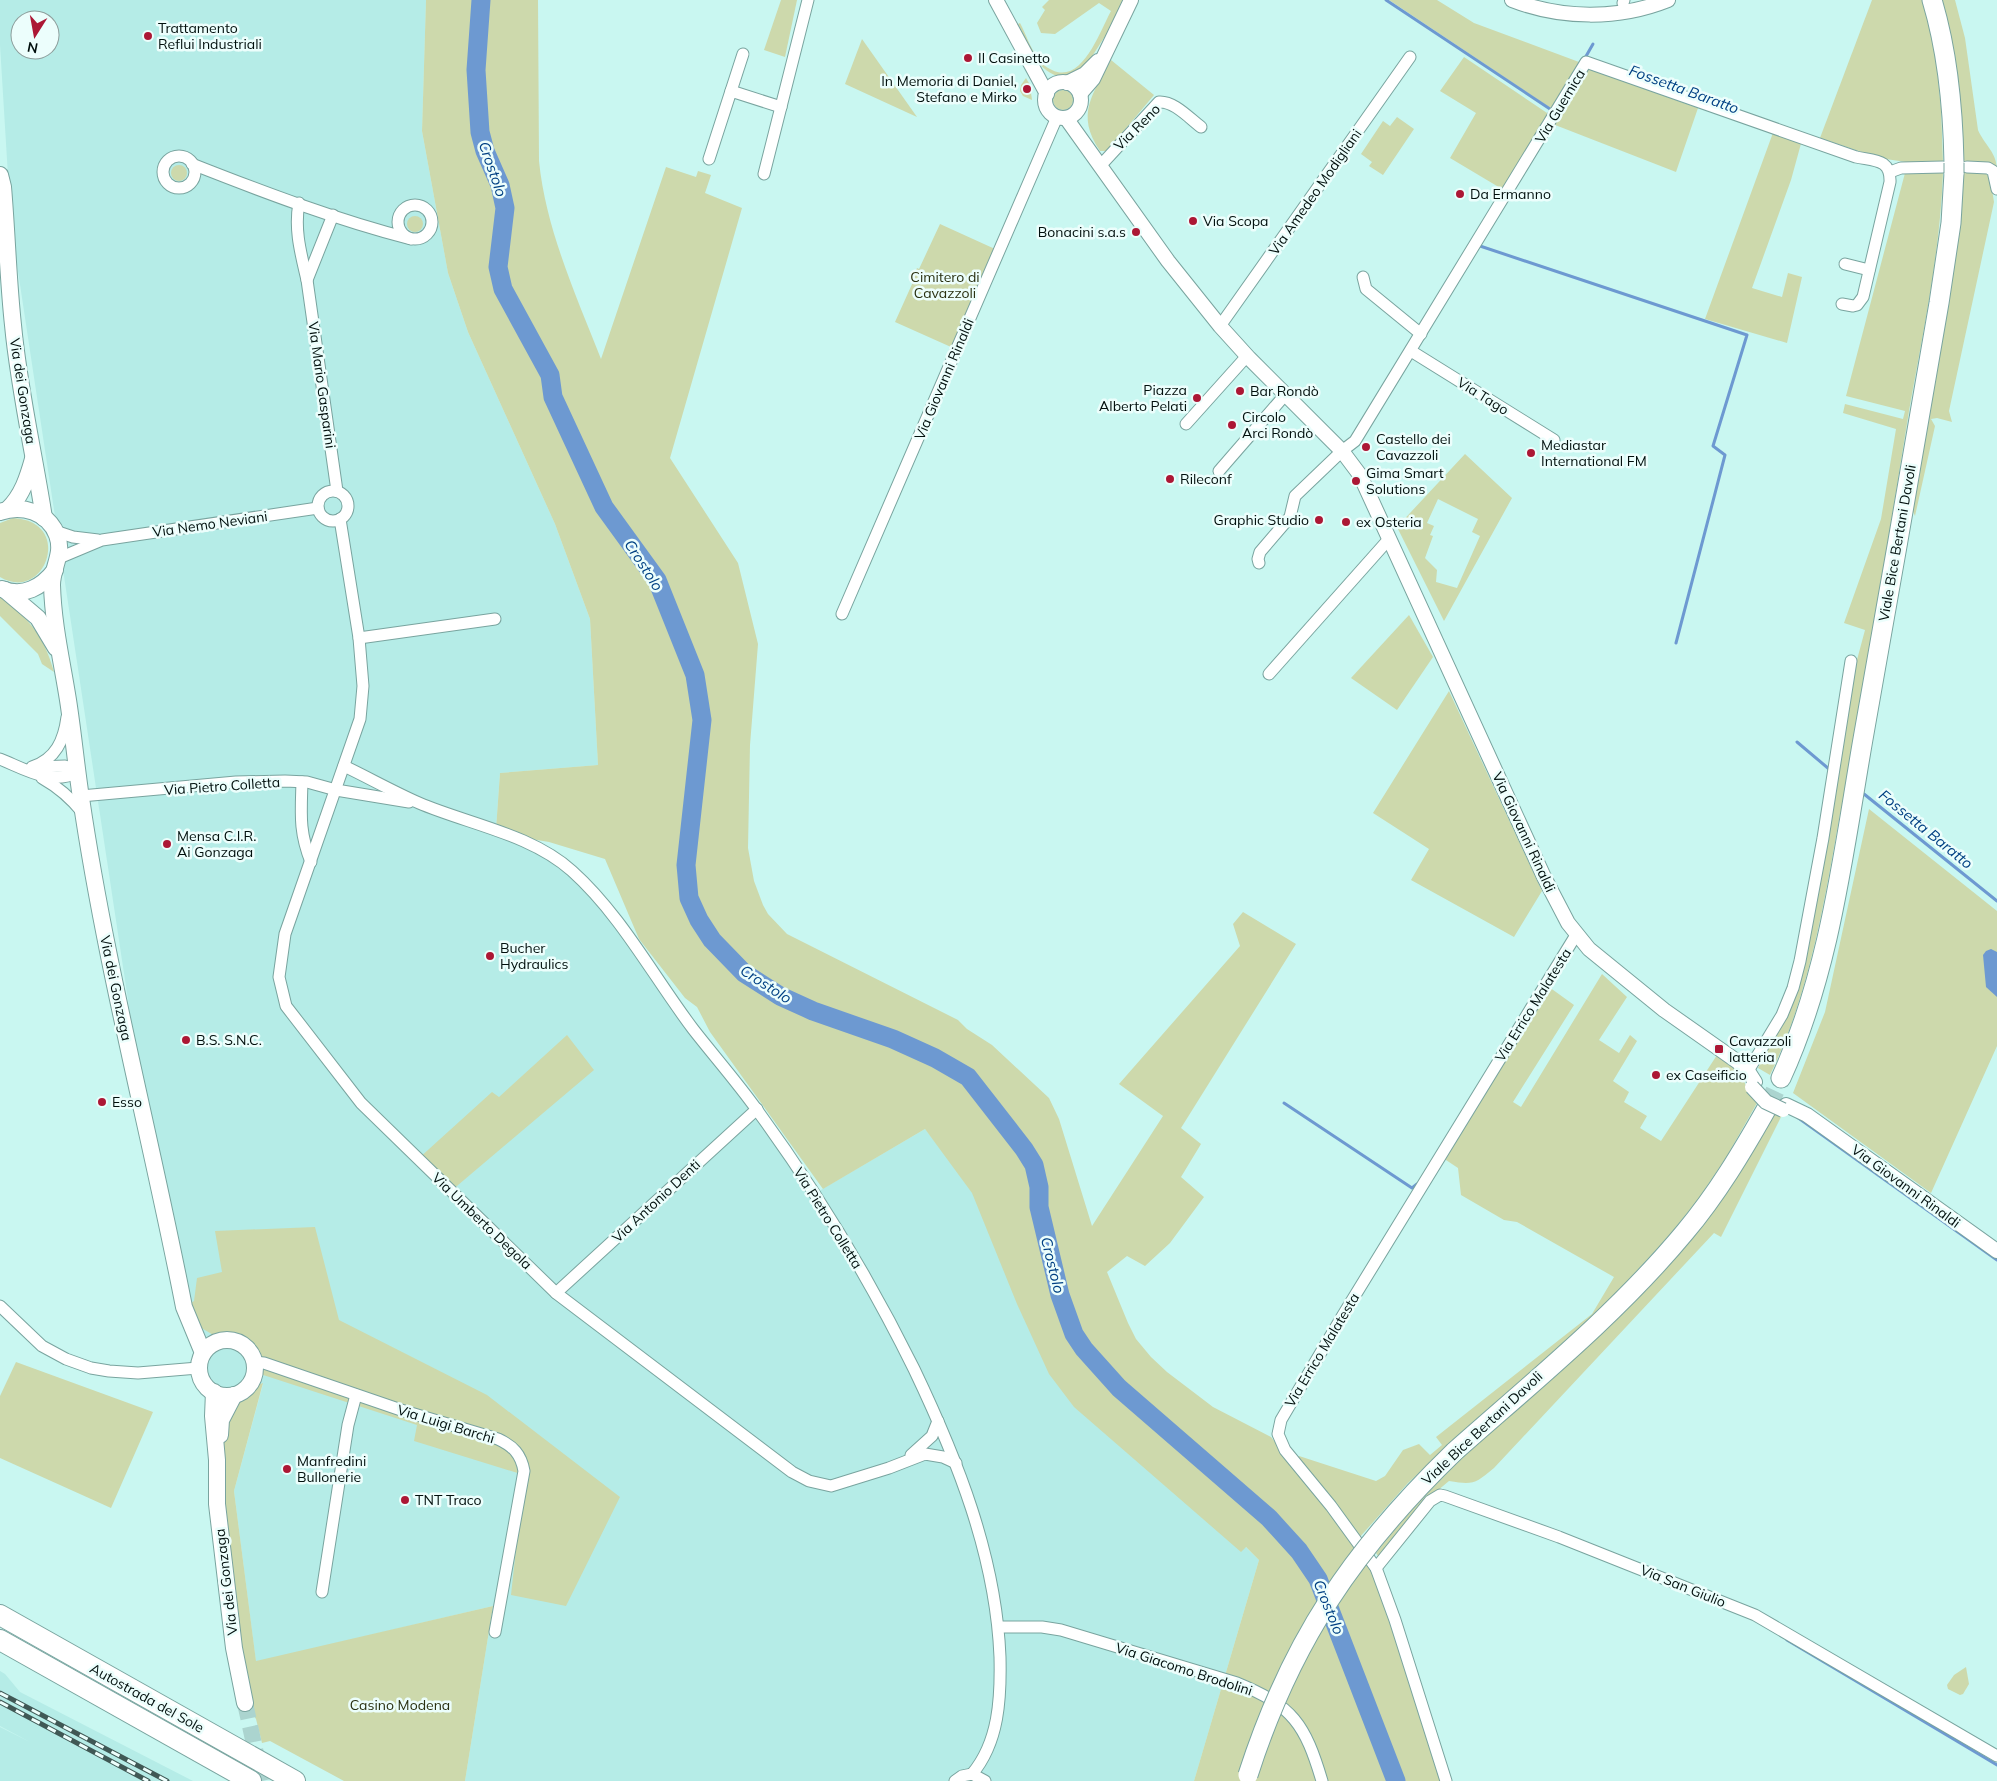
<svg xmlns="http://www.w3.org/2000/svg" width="1997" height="1781" viewBox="0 0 1997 1781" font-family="Mulish,sans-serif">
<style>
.built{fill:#b5ece7;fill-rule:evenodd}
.green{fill:#cdd9ac;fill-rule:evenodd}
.water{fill:#6d99d1}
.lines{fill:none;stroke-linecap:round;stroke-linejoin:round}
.stream{stroke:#6d99d1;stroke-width:3}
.river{stroke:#6d99d1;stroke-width:19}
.secondary-tunnel{stroke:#abd4cf;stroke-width:16;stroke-dasharray:16 8;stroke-linecap:butt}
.trunk-tunnel{stroke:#abd4cf;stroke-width:19;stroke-dasharray:19 9;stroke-linecap:butt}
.minor-casing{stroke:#79a49f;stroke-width:13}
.tertiary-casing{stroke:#79a49f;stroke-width:16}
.secondary-casing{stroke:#79a49f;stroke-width:18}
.trunk-casing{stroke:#79a49f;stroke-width:21}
.motorway-casing{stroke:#79a49f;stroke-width:22}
.minor{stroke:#fff;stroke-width:11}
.tertiary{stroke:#fff;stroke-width:14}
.secondary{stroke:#fff;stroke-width:16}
.trunk{stroke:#fff;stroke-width:19}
.motorway{stroke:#fff;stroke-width:20}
.rail-casing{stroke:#405855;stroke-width:5}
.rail{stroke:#ecfefc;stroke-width:3;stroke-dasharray:9;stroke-linecap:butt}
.tertiary-bridge-casing{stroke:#79a49f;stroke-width:16;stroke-linecap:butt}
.trunk-bridge-casing{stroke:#79a49f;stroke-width:21;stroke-linecap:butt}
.tertiary-bridge{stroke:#fff;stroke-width:14}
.trunk-bridge{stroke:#fff;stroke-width:19}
.poi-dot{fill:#ac1735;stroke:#ecfefc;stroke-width:2}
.labels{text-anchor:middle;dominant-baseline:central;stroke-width:5;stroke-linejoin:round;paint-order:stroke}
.poi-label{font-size:14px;fill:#010f0d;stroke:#ecfefc;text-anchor:start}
.street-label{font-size:14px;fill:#010f0d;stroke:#ecfefc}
.park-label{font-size:14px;fill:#293010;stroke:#ecfefc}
.water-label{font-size:15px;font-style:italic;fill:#004083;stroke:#ecfefc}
</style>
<rect width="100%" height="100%" fill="#c9f7f1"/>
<g class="built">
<path d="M 0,0 L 426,0 L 422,131 L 448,273 L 468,332 L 555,524 L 590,619 L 598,765 L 500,773 L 496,829 L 543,852 L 601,900 L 814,1194 L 925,1129 L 961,1175 L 1015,1221 L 1069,1378 L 1259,1560 L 1194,1781 L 465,1781 L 493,1606 L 256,1662 L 234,1491 L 263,1384 L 250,1382 L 243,1390 L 234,1395 L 214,1392 L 206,1387 L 202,1380 L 198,1368 L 203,1353 L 191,1322 L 133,1033 L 11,225 L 0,45 ZM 20,20 L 50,20 L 50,50 L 20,50 Z"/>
<path d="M 0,1671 L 5,1674 L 20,1692 L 193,1781 L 0,1781 L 0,1727 L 30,1742 L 0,1726 Z"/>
</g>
<g class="green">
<path d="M 426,0 L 538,0 L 539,161 C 546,230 576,295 601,359 L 666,167 L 696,177 L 698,171 L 711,175 L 705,193 L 742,208 L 670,458 L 738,563 L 758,644 L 750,745 L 748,848 L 754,881 L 763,905 L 768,914 L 787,934 L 958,1020 L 967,1029 L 992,1045 L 1049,1098 L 1059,1119 L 1092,1226 L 1163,1116 L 1119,1084 L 1240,946 L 1233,924 L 1243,912 L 1296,944 L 1181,1128 L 1201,1144 L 1181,1177 L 1204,1197 L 1170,1243 L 1145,1266 L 1127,1256 L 1107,1272 L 1128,1323 L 1136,1339 L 1151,1357 L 1167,1372 L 1213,1407 L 1271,1437 L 1373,1565 L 1444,1781 L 1194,1781 L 1259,1560 L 1246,1547 L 1241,1552 L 1074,1407 L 1049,1374 L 1017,1304 L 972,1193 L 925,1129 L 823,1189 L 710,1032 L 697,1007 L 685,998 L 639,939 L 605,859 L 549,842 L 513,836 L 496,829 L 500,773 L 598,765 L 590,619 L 555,524 L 468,332 L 448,273 L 422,131 Z"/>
<path d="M 781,0 L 797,0 L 785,57 L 764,50 Z"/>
<path d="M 1049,0 L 1125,0 L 1116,19 L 1084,69 L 1066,79 C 1033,70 1033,51 1018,24 L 1020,23 C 1026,34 1030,48 1038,58 C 1041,63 1047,68 1052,70 C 1082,85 1100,31 1111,11 L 1099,3 L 1055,34 L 1041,33 L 1037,23 L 1045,10 L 1042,7 Z"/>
<path d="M 1389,0 L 1437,0 L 1474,23 L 1579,62 L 1552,109 Z"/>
<path d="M 1872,0 L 1922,0 L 1935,49 L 1941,108 L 1943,163 L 1906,162 L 1879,158 L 1820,138 Z"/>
<path d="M 1941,0 L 1955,0 L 1965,38 L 1978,130 C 1985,146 1997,152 1997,171 L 1969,172 L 1986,174 L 1990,177 L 1994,202 L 1949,411 L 1952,422 L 1937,418 L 1931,419 L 1935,426 L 1915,516 L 1911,507 L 1959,222 Z"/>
<path d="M 862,39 L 917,117 L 845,84 Z"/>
<path d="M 1464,57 L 1553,117 L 1589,69 L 1698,108 L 1676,172 L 1550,123 L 1507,192 L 1450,158 L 1476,113 L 1440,91 Z"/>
<path d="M 1111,60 L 1154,95 L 1107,151 L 1100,151 C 1075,114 1093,94 1111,60 Z"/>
<path d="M 1026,78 L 1030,85 L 1032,100 L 1023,96 L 1020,91 L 1021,85 Z"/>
<circle cx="1063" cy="100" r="10"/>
<path d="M 1397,117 L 1414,129 L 1383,175 L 1369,166 L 1372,162 L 1361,154 L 1383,121 L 1390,126 Z"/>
<path d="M 1774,130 L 1802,140 L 1791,180 L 1752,288 L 1782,297 L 1788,273 L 1802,277 L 1787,343 L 1705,319 Z"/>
<circle cx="179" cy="173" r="8"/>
<path d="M 1905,173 L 1943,173 C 1940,254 1923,332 1909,411 C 1888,543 1866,674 1844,806 L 1840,814 C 1824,904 1810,992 1770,1075 L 1758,1068 C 1778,1030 1796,992 1808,950 L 1854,671 L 1865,630 L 1844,623 L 1881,519 L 1896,429 L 1843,413 L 1845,404 L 1903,419 L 1905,411 L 1846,396 Z"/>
<circle cx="415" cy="224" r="8"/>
<path d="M 940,224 L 995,249 L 951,347 L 895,322 L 913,282 L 911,281 L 917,268 L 919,269 Z"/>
<path d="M 1465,454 L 1512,498 L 1444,621 L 1397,527 ZM 1438,499 L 1478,519 L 1472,532 L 1480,536 L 1457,588 L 1436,582 L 1437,570 L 1425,558 L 1433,536 L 1430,535 L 1434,526 L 1427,523 Z"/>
<path d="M 13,518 C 75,521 45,604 0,577 L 0,523 Z"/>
<path d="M 0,596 C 30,621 43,633 54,672 L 42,664 L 38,654 L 0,616 Z"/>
<path d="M 1409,615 L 1433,657 L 1397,710 L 1351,678 Z"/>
<path d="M 1449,691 L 1542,891 L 1514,937 L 1411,880 L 1429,849 L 1373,813 Z"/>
<path d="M 1869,809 L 1997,911 L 1997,1046 L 1931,1193 L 1793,1093 L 1825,1012 Z"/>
<path d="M 1602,974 L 1627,997 L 1599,1040 L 1619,1053 L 1630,1035 L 1637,1041 L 1613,1081 L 1629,1092 L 1624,1102 L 1647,1116 L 1640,1128 L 1661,1141 L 1717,1055 C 1724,1060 1735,1065 1739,1072 C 1746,1083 1748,1094 1757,1103 L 1727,1156 L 1699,1198 L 1668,1237 L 1607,1303 L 1451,1443 L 1408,1483 L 1359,1538 L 1298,1463 L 1299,1456 L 1376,1481 L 1385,1476 L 1403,1450 L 1419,1444 L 1430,1455 L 1442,1445 L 1436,1437 L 1592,1314 L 1614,1277 L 1517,1222 L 1504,1220 L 1461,1195 L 1458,1168 L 1440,1156 L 1549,987 L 1574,1005 L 1513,1102 L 1521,1107 Z"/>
<path d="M 567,1035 L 594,1070 L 451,1191 L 418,1159 L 492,1092 L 499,1097 Z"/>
<path d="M 1775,1113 L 1782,1115 L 1721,1237 L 1714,1233 L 1494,1468 C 1475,1484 1473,1485 1449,1481 L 1431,1496 L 1378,1556 L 1376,1553 C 1450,1457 1549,1384 1636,1300 C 1692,1246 1737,1180 1775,1113 Z"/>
<path d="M 315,1227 L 339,1320 L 487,1395 L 620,1497 L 566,1606 L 511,1595 L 524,1475 L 414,1441 L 417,1425 L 254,1372 L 254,1362 L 248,1349 L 236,1341 L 222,1340 L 191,1322 L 184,1307 L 194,1301 L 197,1278 L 222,1272 L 215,1231 Z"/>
<path d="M 16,1362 L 153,1412 L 111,1508 L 0,1458 L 0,1396 Z"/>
<path d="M 263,1383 L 234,1491 L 256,1661 L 493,1606 L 465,1781 L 344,1781 L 270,1741 L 262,1743 L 256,1719 L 245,1703 L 217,1504 L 221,1420 L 243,1390 Z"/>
<path d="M 1966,1667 L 1969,1684 L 1963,1694 L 1960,1695 L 1948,1689 L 1947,1685 L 1954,1675 Z"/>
</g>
<path class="water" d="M 1991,949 L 1997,952 L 1997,997 L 1986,987 L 1983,955 L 1986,951 Z"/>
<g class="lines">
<g class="stream">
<path d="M 1386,0 L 1553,111"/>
<path d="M 1585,58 L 1593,44"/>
<path d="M 1477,245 L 1747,335 L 1713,446 L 1725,455 L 1676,643"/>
<path d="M 1797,742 L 1829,769"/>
<path d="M 1864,794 L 1997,901"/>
<path d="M 1284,1103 L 1412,1188 L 1417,1184"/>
<path d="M 1797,1117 L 1997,1260"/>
<path d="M 1787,1640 L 1997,1765"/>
</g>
<path class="river" d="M 481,0 L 476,70 L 480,132 L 485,151 L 500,185 L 505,208 L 498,267 L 503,289 L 550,375 L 553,397 L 604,507 L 657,580 L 695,675 L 702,720 L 686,865 L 689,898 L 699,920 L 712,940 L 744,973 L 780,996 L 813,1011 L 893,1039 L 935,1058 L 968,1077 L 1024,1149 L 1034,1165 L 1039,1187 L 1039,1207 L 1060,1295 L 1074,1334 L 1084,1349 L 1119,1388 L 1269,1518 L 1299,1551 L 1318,1579 L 1396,1781"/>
<path class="secondary-tunnel" d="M 245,1703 L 262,1781"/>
<path class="trunk-tunnel" d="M 1767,1108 L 1781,1078"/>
<g class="minor-casing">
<g id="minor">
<path d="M 1623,3 L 1624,0"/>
<path d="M 731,91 L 743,54"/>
<circle cx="179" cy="172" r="16"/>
<path d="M 709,159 L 731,91 L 781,107"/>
<path d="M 192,164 C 263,192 337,220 411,239"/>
<path d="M 1101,165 L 1159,102 C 1174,101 1189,118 1201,127"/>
<path d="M 1967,167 L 1988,168 L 1993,171 L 1997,189"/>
<path d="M 1890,172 L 1901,168 L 1943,167"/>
<path d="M 764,174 L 808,0"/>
<path d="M 299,203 C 294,230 301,254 307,280 L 337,491"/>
<circle cx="415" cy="222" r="17"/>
<path d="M 1845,264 L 1869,270"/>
<path d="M 1363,277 L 1366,289 L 1421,334"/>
<path d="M 307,280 L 333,215"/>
<path d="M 1220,326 L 1410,57"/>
<path d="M 1411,351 L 1554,440"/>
<path d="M 1186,424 L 1247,356"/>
<path d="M 1219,471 L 1285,395"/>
<circle cx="333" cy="506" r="15"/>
<path d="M 340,519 L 359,638 L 363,686 L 360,719 L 285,934 L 279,977 L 286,1006 L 361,1103 L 556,1293 L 792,1472 L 809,1481 L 831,1486 L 889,1468 L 925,1454 L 943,1457 L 956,1463"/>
<path d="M 55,531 L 73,537 L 98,540"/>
<path d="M 59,558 L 102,540 L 318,508"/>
<path d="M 1259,563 L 1258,559 L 1260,552 L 1290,517 L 1295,496 L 1342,451 L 1355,441 L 1586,62 L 1856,157 C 1875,161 1891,159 1890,182 L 1863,297 L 1857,305 L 1853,306 L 1842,304"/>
<path d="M 842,614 L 1057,117"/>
<path d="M 359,638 L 495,619"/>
<path d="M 1269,674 L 1389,539"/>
<path d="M 0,759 C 25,769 51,786 78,772"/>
<path d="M 344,766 C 369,778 394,792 419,803 C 468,824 531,834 572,871 C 621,915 653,976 693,1029 C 714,1056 737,1082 757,1110 C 817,1192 869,1278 914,1369 C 957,1459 996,1556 1000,1657 C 1001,1698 999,1742 972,1774"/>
<path d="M 32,767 C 56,759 64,740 67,717"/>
<path d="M 37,767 L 65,766 L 78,772"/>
<path d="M 42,778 C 58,787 71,798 83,813"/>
<path d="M 302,782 C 301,814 299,832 311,862"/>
<path d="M 81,796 L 236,782 L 285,781 L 307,782 L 336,790 L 409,802"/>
<path d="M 1748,1071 L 1782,1015 L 1793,988 L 1800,961 L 1823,838 L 1851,661"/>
<path d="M 556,1293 L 757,1109"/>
<path d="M 0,1306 L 42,1346 L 66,1359 L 91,1368 L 109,1371 L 138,1373 L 198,1368"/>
<path d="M 254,1362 L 264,1363 L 404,1411 L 498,1439 C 513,1446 521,1454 524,1471 L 495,1632"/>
<path d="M 911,1455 L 932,1436 L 938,1421"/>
<path d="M 1376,1568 L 1430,1501 L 1440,1495 L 1445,1496 L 1559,1537 L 1755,1615 L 1997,1756"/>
<path d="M 322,1592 L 348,1425 L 356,1395"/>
<path d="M 999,1627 L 1042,1627 L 1061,1630 L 1237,1683 C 1293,1706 1305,1724 1322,1781"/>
<path d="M 955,1781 L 962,1776 L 972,1774 L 985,1781"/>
<path d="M 1446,1781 L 1395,1620 L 1376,1568 L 1331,1506 L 1285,1450 L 1278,1434 L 1281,1420 L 1343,1315 L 1576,935"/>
</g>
</g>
<g class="tertiary-casing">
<g id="tertiary">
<path d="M 996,0 L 1047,94"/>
<path d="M 1512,0 C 1561,19 1618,20 1668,0"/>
<circle cx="1063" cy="100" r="18"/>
<path d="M 1067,83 L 1085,74 L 1098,61"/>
<path d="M 1080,94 L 1093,79 L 1131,0"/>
<path d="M 1066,118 L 1168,261 L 1220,326 L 1249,358 L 1342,451 L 1360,475 L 1544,877 L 1568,923 L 1589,949 L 1664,1010 L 1738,1062 L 1748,1071 L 1755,1082"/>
<path d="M 1786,1105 L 1807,1115 L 1997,1251"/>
</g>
</g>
<g class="secondary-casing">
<g id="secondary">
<path d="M 0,175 L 3,187 C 7,233 8,279 13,325 C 19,390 34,453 44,518"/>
<path d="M 8,509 C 22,496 28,477 33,459"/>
<path d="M 0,512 C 22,504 48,512 57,535 C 64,554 52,567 52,585 C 53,624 62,662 68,700 C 73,732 76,765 81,798 C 106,969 151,1137 184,1307 L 203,1353"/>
<path d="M 2,589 C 23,598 42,587 55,570"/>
<path d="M 5,590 L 38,618 L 56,648"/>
<circle cx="227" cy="1368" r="28"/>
<path d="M 214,1392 L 213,1416 L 217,1460 L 217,1504 L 234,1648 L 245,1703"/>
<path d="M 220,1435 L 221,1420 L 234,1395"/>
</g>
</g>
<g class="trunk-casing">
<g id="trunk">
<path d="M 1932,0 C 1948,53 1953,108 1954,163"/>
<path d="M 1781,1078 C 1830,971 1843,854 1863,739 C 1889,594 1914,448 1939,303 L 1951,223 L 1954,173"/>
<path d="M 1454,1452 C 1533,1382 1617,1314 1685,1232 C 1717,1194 1742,1152 1767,1108"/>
</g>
</g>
<g class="motorway-casing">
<g id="motorway">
<path d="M 0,1615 L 295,1781"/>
<path d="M 0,1640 L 251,1781"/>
</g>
</g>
<use href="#minor" class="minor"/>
<use href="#tertiary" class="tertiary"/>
<use href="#secondary" class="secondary"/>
<use href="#trunk" class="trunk"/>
<use href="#motorway" class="motorway"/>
<g class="rail-casing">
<g id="rail">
<path d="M 0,1693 L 167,1781"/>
<path d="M 0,1702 L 148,1781"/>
</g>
</g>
<use href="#rail" class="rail"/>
<g class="tertiary-bridge-casing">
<path id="tertiary-bridge" d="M 1752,1087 L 1766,1102 L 1783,1110"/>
</g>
<g class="trunk-bridge-casing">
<g id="trunk-bridge">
<path d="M 1954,173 L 1954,163"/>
<path d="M 1248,1775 C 1291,1641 1353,1550 1454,1452"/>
</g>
</g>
<use href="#tertiary-bridge" class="tertiary-bridge"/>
<use href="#trunk-bridge" class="trunk-bridge"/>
</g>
<g class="poi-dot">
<circle cx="148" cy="36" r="5"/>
<circle cx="968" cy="58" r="5"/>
<circle cx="1027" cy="89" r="5"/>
<circle cx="1460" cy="194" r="5"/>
<circle cx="1193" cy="221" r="5"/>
<circle cx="1136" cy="232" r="5"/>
<circle cx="1240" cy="391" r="5"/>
<circle cx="1197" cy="398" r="5"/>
<circle cx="1232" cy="425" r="5"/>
<circle cx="1366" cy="447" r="5"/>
<circle cx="1531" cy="453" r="5"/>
<circle cx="1170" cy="479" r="5"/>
<circle cx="1356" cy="481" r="5"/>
<circle cx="1319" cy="520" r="5"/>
<circle cx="1346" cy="522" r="5"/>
<circle cx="167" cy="844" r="5"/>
<circle cx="490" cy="956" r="5"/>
<circle cx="186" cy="1040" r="5"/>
<rect x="1714" y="1044" width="10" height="10" rx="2.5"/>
<circle cx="1656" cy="1075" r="5"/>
<circle cx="102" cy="1102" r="5"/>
<circle cx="287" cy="1469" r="5"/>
<circle cx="405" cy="1500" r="5"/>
</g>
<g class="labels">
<g class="poi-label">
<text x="158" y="28">Trattamento<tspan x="158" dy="16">Reflui Industriali</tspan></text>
<text x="978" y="58">Il Casinetto</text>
<text x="1017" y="81" text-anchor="end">In Memoria di Daniel,<tspan x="1017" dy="16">Stefano e Mirko</tspan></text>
<text x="1470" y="194">Da Ermanno</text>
<text x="1203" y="221">Via Scopa</text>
<text x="1126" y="232" text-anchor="end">Bonacini s.a.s</text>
<text x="1187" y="390" text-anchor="end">Piazza<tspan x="1187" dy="16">Alberto Pelati</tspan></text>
<text x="1250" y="391">Bar Rondò</text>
<text x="1242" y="417">Circolo<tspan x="1242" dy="16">Arci Rondò</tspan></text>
<text x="1376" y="439">Castello dei<tspan x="1376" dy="16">Cavazzoli</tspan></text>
<text x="1541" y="445">Mediastar<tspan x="1541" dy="16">International FM</tspan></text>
<text x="1366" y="473">Gima Smart<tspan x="1366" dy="16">Solutions</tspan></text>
<text x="1180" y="479">Rileconf</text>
<text x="1309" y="520" text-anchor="end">Graphic Studio</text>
<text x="1356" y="522">ex Osteria</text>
<text x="177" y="836">Mensa C.I.R.<tspan x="177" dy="16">Ai Gonzaga</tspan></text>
<text x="500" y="948">Bucher<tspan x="500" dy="16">Hydraulics</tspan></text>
<text x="196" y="1040">B.S. S.N.C.</text>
<text x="1729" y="1041">Cavazzoli<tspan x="1729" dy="16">latteria</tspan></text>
<text x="1666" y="1075">ex Caseificio</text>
<text x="112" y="1102">Esso</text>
<text x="297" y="1461">Manfredini<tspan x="297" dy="16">Bullonerie</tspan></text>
<text x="415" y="1500">TNT Traco</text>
</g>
<g class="street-label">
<text transform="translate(1560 106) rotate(-59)">Via Guernica</text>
<text transform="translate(1137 127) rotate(-45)">Via Reno</text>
<text transform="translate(1315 192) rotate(-55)">Via Amedeo Modigliani</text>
<text transform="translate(944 379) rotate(-67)">Via Giovanni Rinaldi</text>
<text transform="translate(322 385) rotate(82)">Via Mario Gasparini</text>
<text transform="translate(23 391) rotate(81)">Via dei Gonzaga</text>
<text transform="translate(1483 396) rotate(32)">Via Tago</text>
<text transform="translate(210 524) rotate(-8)">Via Nemo Neviani</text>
<text transform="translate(1897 543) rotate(-80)">Viale Bice Bertani Davoli</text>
<text transform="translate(222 786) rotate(-4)">Via Pietro Colletta</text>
<text transform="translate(1524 832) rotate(65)">Via Giovanni Rinaldi</text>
<text transform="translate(116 988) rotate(78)">Via dei Gonzaga</text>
<text transform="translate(1533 1005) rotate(-58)">Via Errico Malatesta</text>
<text transform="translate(1906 1186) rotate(36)">Via Giovanni Rinaldi</text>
<text transform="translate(656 1201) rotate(-43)">Via Antonio Denti</text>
<text transform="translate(828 1218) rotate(58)">Via Pietro Colletta</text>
<text transform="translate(482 1221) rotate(44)">Via Umberto Degola</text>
<text transform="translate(1322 1350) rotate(-59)">Via Errico Malatesta</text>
<text transform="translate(446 1424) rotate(17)">Via Luigi Barchi</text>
<text transform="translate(1482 1428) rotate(-43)">Viale Bice Bertani Davoli</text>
<text transform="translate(226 1582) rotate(-97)">Via dei Gonzaga</text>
<text transform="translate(1683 1586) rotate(22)">Via San Giulio</text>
<text transform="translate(1184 1669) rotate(18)">Via Giacomo Brodolini</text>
<text transform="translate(147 1698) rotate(29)">Autostrada del Sole</text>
</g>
<g class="park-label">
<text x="945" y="277">Cimitero di<tspan x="945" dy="16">Cavazzoli</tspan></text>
<text x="400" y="1705">Casino Modena</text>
</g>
<g class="water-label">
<text transform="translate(1684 89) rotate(20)">Fossetta Baratto</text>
<text transform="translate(493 169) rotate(71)">Crostolo</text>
<text transform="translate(644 565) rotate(57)">Crostolo</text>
<text transform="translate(1926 829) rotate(39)">Fossetta Baratto</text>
<text transform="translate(766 984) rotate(33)">Crostolo</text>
<text transform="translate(1053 1265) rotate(76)">Crostolo</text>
<text transform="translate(1329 1607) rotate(68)">Crostolo</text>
</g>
</g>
<g transform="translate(35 35) rotate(191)"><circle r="24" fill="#ecfefc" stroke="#8e9e9c"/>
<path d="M0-4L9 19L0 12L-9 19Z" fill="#ac1735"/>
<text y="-8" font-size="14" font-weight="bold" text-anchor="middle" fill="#010f0d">N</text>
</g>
</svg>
